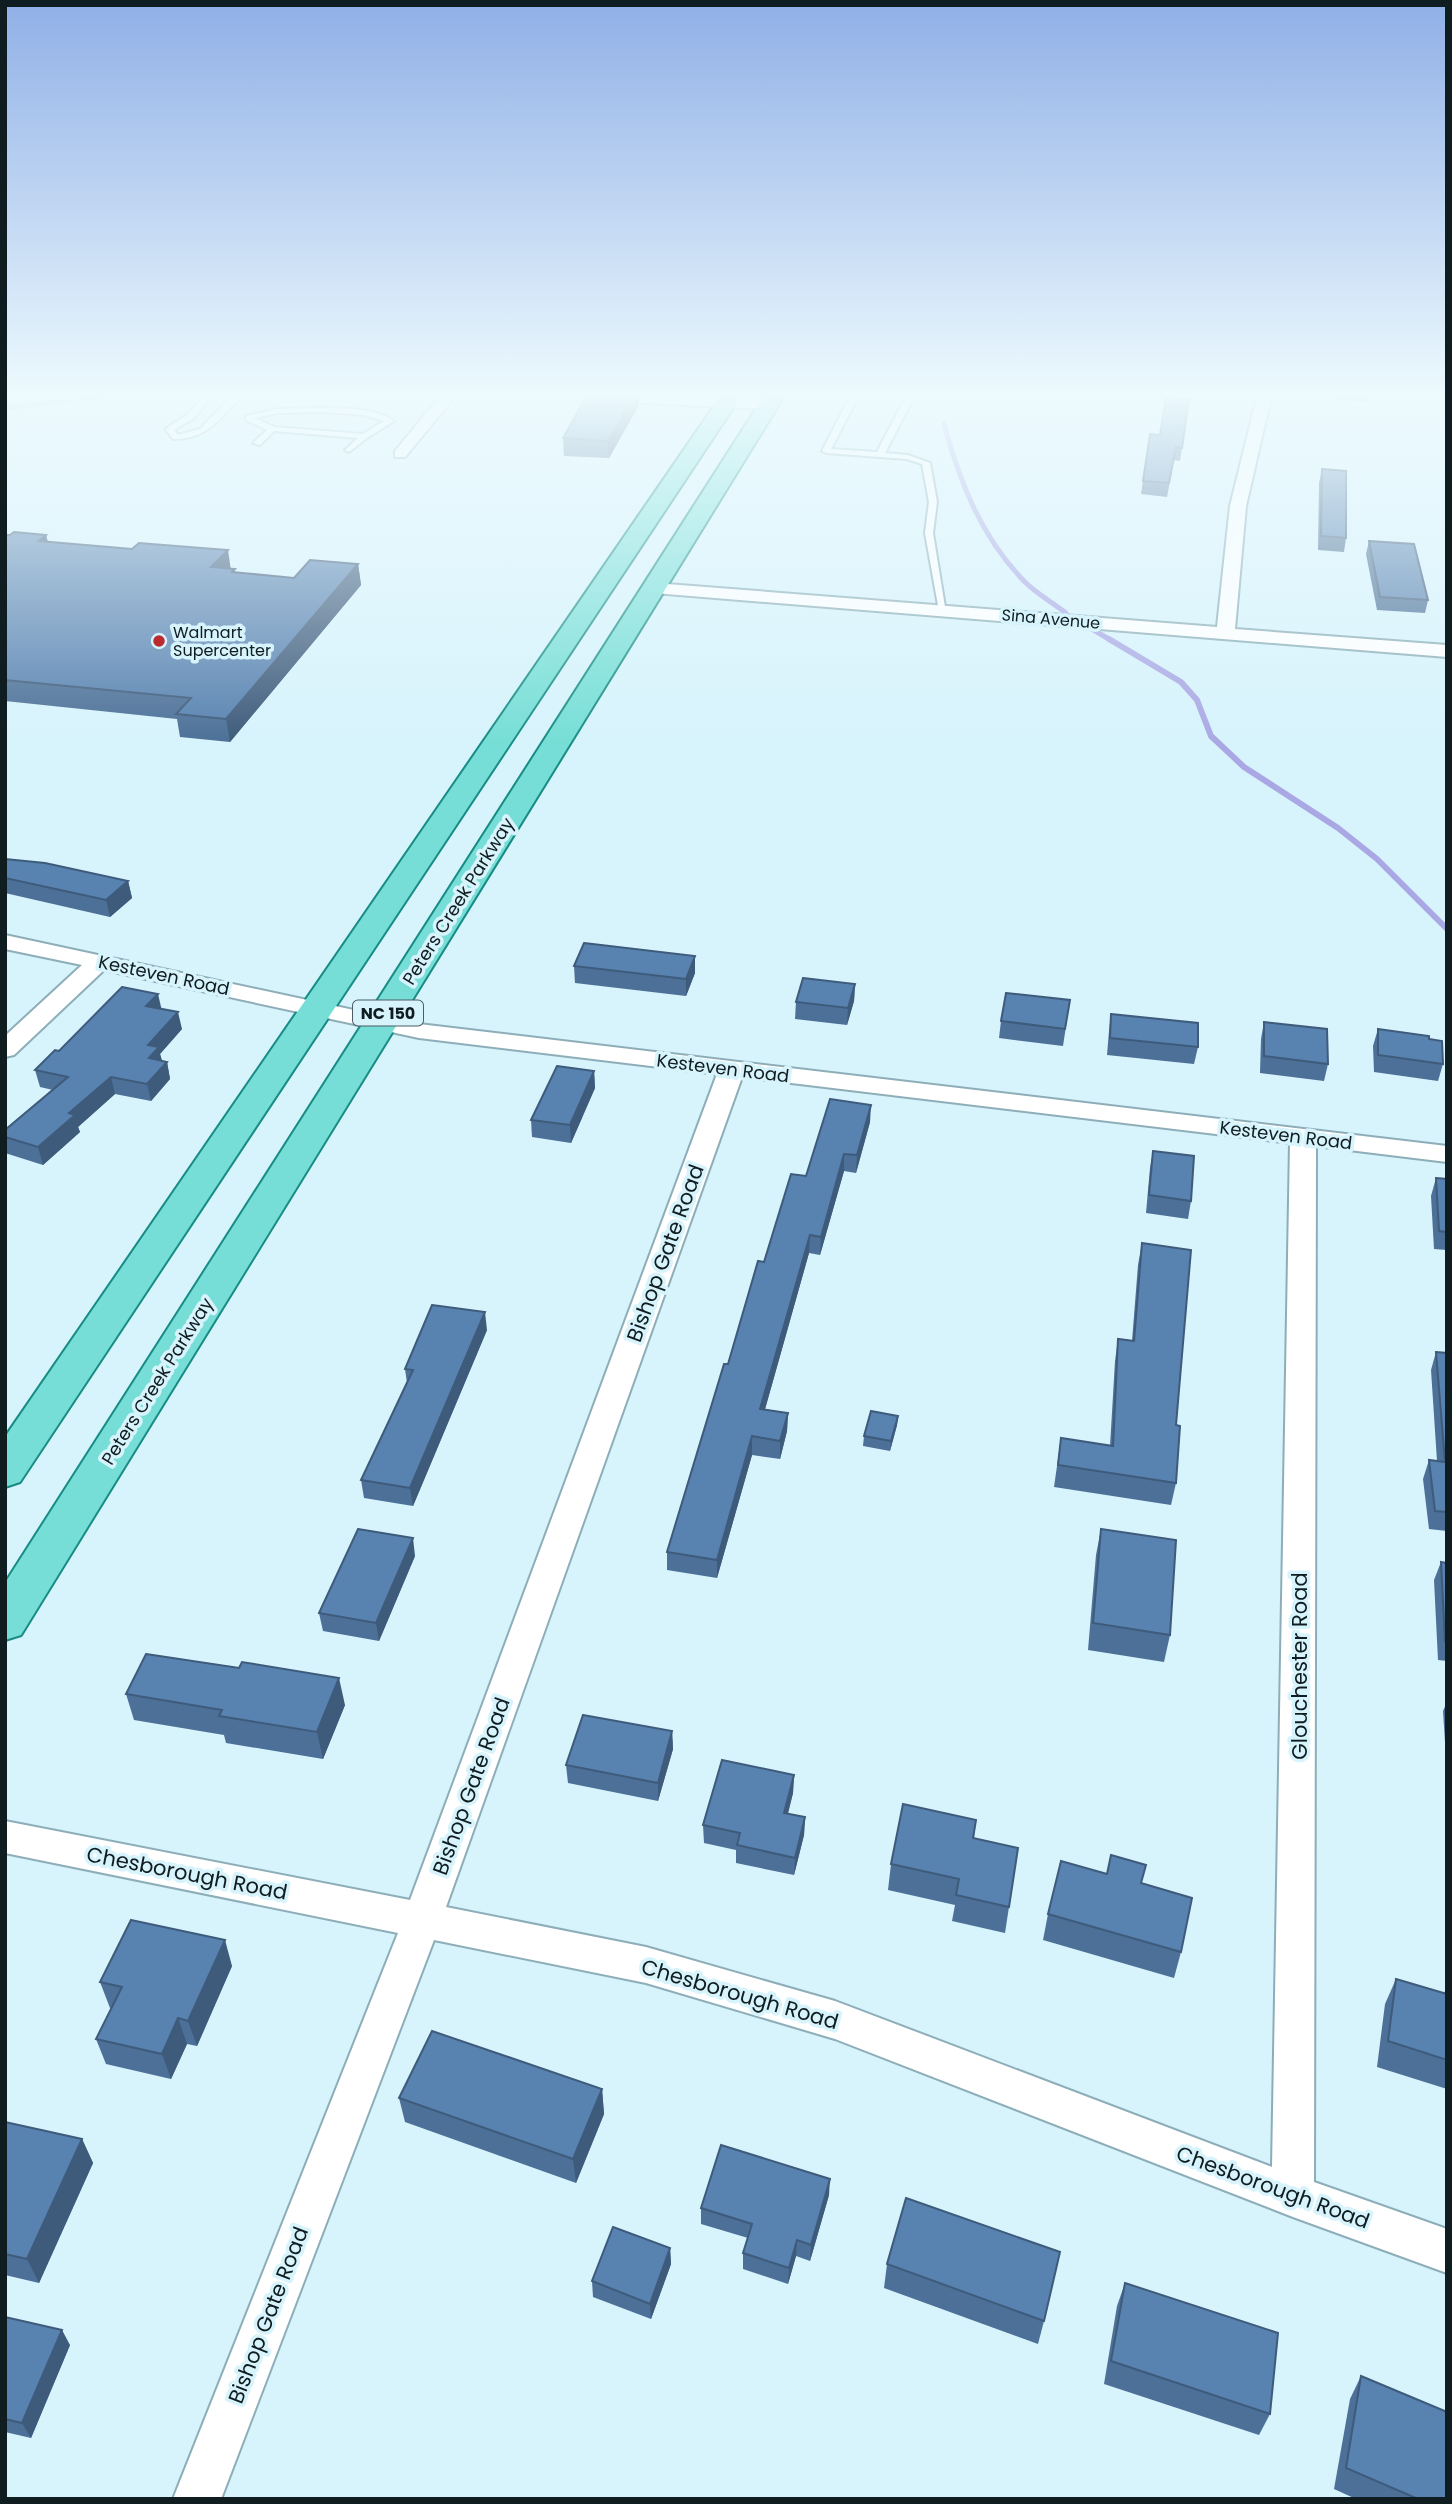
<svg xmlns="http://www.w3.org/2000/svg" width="1452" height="2504" viewBox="0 0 1452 2504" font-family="Poppins,sans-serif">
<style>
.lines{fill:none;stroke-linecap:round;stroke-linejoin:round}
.stream-far1{stroke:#aaa8e4;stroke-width:5}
.stream{stroke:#aaa8e4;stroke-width:6}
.service-casing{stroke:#8daeb8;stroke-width:4}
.minor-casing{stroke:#8daeb8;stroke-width:4}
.secondary-casing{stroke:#8daeb8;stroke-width:4}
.primary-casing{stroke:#178c84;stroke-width:4}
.service{fill:#fff;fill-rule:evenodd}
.minor{fill:#fff;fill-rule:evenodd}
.secondary{fill:#fff;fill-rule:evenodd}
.primary{fill:#76ded6;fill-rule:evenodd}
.wall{fill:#4c7097}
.shaded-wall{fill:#3e5b7b}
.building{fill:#5882b0;stroke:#3e5b7b;stroke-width:2}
.poi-dot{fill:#ba2a2f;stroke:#d7f3fc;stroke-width:2.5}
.labels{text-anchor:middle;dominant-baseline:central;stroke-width:7;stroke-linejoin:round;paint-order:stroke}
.far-street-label{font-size:16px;fill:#0f1c20;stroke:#d7f3fc}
.far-poi-label{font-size:16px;fill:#0f1c20;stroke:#d7f3fc;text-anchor:start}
.shield{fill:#d7f3fc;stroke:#4b5c62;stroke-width:2}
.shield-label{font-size:16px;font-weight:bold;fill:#0f1c20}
.street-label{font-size:18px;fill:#0f1c20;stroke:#d7f3fc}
.near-street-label{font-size:21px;fill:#0f1c20;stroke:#d7f3fc}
</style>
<rect width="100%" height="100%" fill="#d7f3fc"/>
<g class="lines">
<g class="stream-far1">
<path d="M 5,408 L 107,396"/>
<path d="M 944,424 C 960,482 980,535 1023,580 C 1035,593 1052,602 1066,613"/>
<path d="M 1092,629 L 1112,641"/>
</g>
<path class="stream" d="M 1109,639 L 1181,682 L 1197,700 L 1211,736 L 1244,767 L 1338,828 L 1377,859 L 1447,929"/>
<g class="service-casing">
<g id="service">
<path d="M 207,393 L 215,393 L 194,418 L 174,430 L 178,435 L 200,429 L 236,393 L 244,393 C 222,416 208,440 173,439 L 166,430 L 167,428 L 188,414 Z"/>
<path d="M 852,393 L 860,393 L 831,449 L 877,452 L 908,393 L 916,393 L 885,453 L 908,455 L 930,463 L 937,502 L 933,533 L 946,613 L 939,611 L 925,533 L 929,502 L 922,464 L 907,459 L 826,453 L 822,451 Z"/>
<path d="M 321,408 C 344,409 374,407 394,421 L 367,438 L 349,452 L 345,450 L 358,438 L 274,431 L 260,445 L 253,443 L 267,430 L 246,420 L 246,416 L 277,409 ZM 321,412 L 364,415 L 384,421 L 363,434 L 274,427 L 255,418 L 277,413 Z"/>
</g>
</g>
<g class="minor-casing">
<g id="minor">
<path d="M 443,393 L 458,393 L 405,457 L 395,457 L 395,451 Z"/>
<path d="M 1258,393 L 1272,393 L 1246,506 L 1235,629 L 1447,645 L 1447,657 L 654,593 L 645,588 L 654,583 L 1217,627 L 1230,506 Z"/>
<path d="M 5,935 L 419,1024 L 1447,1146 L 1447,1162 L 1316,1146 L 1314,2182 L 1447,2229 L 1447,2273 L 1293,2217 L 835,2039 L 646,1983 L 434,1940 L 221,2499 L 173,2499 L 398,1933 L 5,1853 L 5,1821 L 410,1900 L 717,1074 L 419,1038 L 104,970 L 14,1055 L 5,1057 L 5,1036 L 82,965 L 5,949 ZM 742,1077 L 1290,1143 L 1272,2167 L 835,2001 L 646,1947 L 446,1907 Z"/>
</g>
</g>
<g class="secondary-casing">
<path id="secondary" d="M 551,393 L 770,397 L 780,403 L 770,409 L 561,399 Z"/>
</g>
<g class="primary-casing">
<g id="primary">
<path d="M 723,393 L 743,393 L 20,1482 L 5,1487 L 5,1437 Z"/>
<path d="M 766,393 L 786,393 L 21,1635 L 5,1640 L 5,1583 Z"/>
</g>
</g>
<use href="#service" class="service"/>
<use href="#minor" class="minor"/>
<use href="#secondary" class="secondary"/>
<use href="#primary" class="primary"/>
</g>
<g class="wall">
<path d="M 591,393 L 638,393 L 639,405 L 609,458 L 564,456 L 563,438 Z"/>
<path d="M 1334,393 L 1367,393 L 1366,402 L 1334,399 Z"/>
<path d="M 1189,399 L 1180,461 L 1174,460 L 1167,497 L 1141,494 L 1150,434 L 1160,435 Z"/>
<path d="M 1322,469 L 1346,538 L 1344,552 L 1318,550 L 1319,483 Z"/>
<path d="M 5,535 L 46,535 L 48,542 L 231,569 L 235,572 L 294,578 L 358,564 L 361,585 L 230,742 L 180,737 L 177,719 L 5,701 Z"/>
<path d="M 1369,541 L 1428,600 L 1425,613 L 1377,610 L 1366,554 Z"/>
<path d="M 5,859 L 128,881 L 132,898 L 110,917 L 5,893 Z"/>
<path d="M 695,956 L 695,973 L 686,996 L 575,983 L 574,966 Z"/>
<path d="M 855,984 L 854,1001 L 847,1025 L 795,1019 L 796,1002 Z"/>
<path d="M 1070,1000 L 1063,1046 L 999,1038 L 1001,1021 Z"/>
<path d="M 161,1009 L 182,1029 L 160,1054 L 162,1061 L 167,1062 L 170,1079 L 151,1101 L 115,1094 L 78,1127 L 80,1132 L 43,1165 L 5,1153 L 5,1130 L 53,1090 L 40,1087 L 35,1070 L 59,1051 Z"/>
<path d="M 1111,1014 L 1198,1047 L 1194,1064 L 1107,1055 L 1109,1031 Z"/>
<path d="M 1264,1022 L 1328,1064 L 1324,1081 L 1260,1073 L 1261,1039 Z"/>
<path d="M 1378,1029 L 1429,1039 L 1443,1064 L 1438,1081 L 1374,1072 L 1373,1046 Z"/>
<path d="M 594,1071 L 595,1088 L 571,1143 L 532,1137 L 531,1120 Z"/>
<path d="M 870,1122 L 856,1173 L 844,1171 L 820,1255 L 809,1253 L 765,1409 L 788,1413 L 787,1431 L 780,1459 L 752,1455 L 717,1578 L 667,1570 L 667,1552 L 728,1364 L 764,1262 L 806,1176 Z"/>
<path d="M 1153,1151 L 1191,1201 L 1188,1219 L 1146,1213 L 1150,1168 Z"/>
<path d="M 1436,1178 L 1447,1179 L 1447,1250 L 1434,1249 L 1431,1196 Z"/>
<path d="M 1142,1243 L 1176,1425 L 1176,1483 L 1171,1505 L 1054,1487 L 1061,1438 L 1110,1446 L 1115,1361 L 1118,1339 L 1132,1341 L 1138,1265 Z"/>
<path d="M 487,1330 L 413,1506 L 364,1498 L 361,1480 L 407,1383 L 405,1369 Z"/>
<path d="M 1436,1352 L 1447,1353 L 1447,1531 L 1429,1529 L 1423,1479 L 1429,1460 L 1437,1461 L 1431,1370 Z"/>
<path d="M 898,1416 L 897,1425 L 890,1451 L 863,1446 L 864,1436 Z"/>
<path d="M 1101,1529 L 1170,1635 L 1164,1662 L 1088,1650 L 1096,1555 Z"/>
<path d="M 415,1556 L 379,1641 L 323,1631 L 319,1613 Z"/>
<path d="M 1441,1562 L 1447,1563 L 1447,1661 L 1438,1660 L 1434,1580 Z"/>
<path d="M 126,1694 L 345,1705 L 323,1759 L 226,1743 L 224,1735 L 134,1720 Z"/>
<path d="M 1447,1702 L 1447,1773 L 1443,1711 Z"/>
<path d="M 672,1731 L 673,1749 L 658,1801 L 568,1783 L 566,1765 Z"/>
<path d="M 794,1775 L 793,1793 L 788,1814 L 805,1817 L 804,1835 L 794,1875 L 736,1863 L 736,1850 L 704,1843 L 703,1825 Z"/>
<path d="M 976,1820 L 974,1838 L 1018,1848 L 1005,1933 L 952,1921 L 955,1905 L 888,1890 L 891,1864 Z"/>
<path d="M 1141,1883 L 1181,1952 L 1174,1978 L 1043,1940 L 1048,1914 Z"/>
<path d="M 232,1966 L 197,2046 L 187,2044 L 171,2079 L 106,2064 L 96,2039 L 111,2008 L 110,2008 L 100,1982 Z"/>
<path d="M 1396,1979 L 1444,1993 L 1447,1987 L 1447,2089 L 1377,2067 L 1385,2004 Z"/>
<path d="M 602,2089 L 604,2114 L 576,2183 L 405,2122 L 399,2098 Z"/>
<path d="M 5,2122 L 82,2139 L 93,2163 L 39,2283 L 5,2275 Z"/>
<path d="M 829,2195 L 810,2261 L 796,2256 L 788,2284 L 743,2269 L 743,2253 L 748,2238 L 701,2224 L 701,2208 Z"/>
<path d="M 670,2248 L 671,2264 L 651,2319 L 593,2297 L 592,2281 Z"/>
<path d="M 887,2264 L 1044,2321 L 1038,2344 L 884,2288 Z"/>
<path d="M 1125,2283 L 1270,2414 L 1259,2435 L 1104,2384 L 1117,2306 Z"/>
<path d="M 5,2317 L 70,2345 L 31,2438 L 5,2432 Z"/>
<path d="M 1361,2376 L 1447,2499 L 1356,2499 L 1334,2489 L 1350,2399 Z"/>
</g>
<g class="shaded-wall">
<path d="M 636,393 L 638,393 L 639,405 L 609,458 L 608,441 Z"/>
<path d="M 46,535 L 51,556 L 39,541 Z"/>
<path d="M 228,550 L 231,571 L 211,567 Z"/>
<path d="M 358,564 L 361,585 L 230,742 L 226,719 Z"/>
<path d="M 128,881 L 132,898 L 110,917 L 106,900 Z"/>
<path d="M 695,956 L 695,973 L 686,996 L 686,979 Z"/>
<path d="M 855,984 L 854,1001 L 847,1025 L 848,1008 Z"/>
<path d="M 158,994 L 162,1011 L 146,1006 Z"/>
<path d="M 178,1012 L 182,1029 L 160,1054 L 163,1064 L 149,1058 L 148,1045 Z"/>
<path d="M 167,1062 L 170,1079 L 151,1101 L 147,1084 Z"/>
<path d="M 594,1071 L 595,1088 L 571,1143 L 570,1125 Z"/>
<path d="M 111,1077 L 115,1094 L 78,1127 L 80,1132 L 43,1165 L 38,1147 L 69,1113 Z"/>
<path d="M 871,1105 L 870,1122 L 856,1173 L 857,1155 Z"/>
<path d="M 844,1154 L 844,1171 L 820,1255 L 821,1237 Z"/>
<path d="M 810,1235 L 809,1253 L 760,1427 L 760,1409 Z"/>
<path d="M 485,1312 L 487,1330 L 413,1506 L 410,1488 Z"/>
<path d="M 788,1413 L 787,1431 L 780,1459 L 780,1441 Z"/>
<path d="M 898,1416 L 897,1425 L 890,1451 L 891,1441 Z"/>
<path d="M 752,1436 L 752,1455 L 717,1578 L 717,1560 Z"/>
<path d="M 413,1538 L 415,1556 L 379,1641 L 376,1623 Z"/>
<path d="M 339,1678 L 345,1705 L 323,1759 L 317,1732 Z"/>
<path d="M 672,1731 L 673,1749 L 658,1801 L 658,1783 Z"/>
<path d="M 794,1775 L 793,1793 L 783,1831 L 784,1813 Z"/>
<path d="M 805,1817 L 804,1835 L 794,1875 L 795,1858 Z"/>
<path d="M 225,1940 L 232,1966 L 197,2046 L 188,2021 Z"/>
<path d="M 178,2018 L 187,2044 L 171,2079 L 162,2054 Z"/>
<path d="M 602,2089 L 604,2114 L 576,2183 L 573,2159 Z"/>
<path d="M 82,2139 L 93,2163 L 39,2283 L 27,2259 Z"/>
<path d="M 830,2179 L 829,2195 L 810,2261 L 811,2245 Z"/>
<path d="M 797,2240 L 796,2256 L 788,2284 L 789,2268 Z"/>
<path d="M 670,2248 L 671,2264 L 651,2319 L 650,2304 Z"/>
<path d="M 62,2330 L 70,2345 L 31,2438 L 22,2423 Z"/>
</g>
<g class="building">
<path d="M 591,393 L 636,393 L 608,441 L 563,438 L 587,395 L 590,395 Z"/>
<path d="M 1166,397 L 1189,399 L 1182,448 L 1176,447 L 1169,483 L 1143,481 L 1150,434 L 1160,435 Z"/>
<path d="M 1322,469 L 1346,471 L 1346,538 L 1321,536 Z"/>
<path d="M 14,532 L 46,535 L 39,541 L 132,549 L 139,543 L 228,550 L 211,567 L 235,569 L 232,572 L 294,578 L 310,560 L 358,564 L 226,719 L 176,714 L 191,698 L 5,680 L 5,535 L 10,535 Z"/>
<path d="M 1369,541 L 1414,544 L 1428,600 L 1380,597 Z"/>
<path d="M 5,859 L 45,863 L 128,881 L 106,900 L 5,878 Z"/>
<path d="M 584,943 L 695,956 L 686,979 L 574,966 Z"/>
<path d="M 803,978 L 855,984 L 848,1008 L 796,1002 Z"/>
<path d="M 122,987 L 158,994 L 146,1006 L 178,1012 L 148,1045 L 159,1047 L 149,1058 L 167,1062 L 147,1084 L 111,1077 L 69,1113 L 75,1115 L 38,1147 L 5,1137 L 5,1130 L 68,1077 L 35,1070 L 55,1050 L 59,1051 Z"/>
<path d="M 1006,993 L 1070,1000 L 1065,1029 L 1001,1021 Z"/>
<path d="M 1111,1014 L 1198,1023 L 1198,1047 L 1110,1038 Z"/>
<path d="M 1264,1022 L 1327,1029 L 1328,1064 L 1264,1056 Z"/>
<path d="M 1378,1029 L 1429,1036 L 1429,1039 L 1442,1041 L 1443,1064 L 1378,1055 Z"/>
<path d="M 557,1066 L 594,1071 L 570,1125 L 531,1120 Z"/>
<path d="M 830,1099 L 871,1105 L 857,1155 L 844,1154 L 821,1237 L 810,1235 L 760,1409 L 788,1413 L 780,1441 L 752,1436 L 717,1560 L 667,1552 L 724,1364 L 728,1364 L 758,1261 L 764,1262 L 791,1174 L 806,1176 Z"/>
<path d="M 1153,1151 L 1194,1156 L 1191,1201 L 1149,1195 Z"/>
<path d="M 1436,1178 L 1447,1179 L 1447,1232 L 1439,1231 Z"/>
<path d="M 1142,1243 L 1191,1250 L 1176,1425 L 1180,1426 L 1176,1483 L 1058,1465 L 1061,1438 L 1113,1446 L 1118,1339 L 1134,1341 Z"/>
<path d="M 432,1305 L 485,1312 L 410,1488 L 361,1480 L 413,1370 L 405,1369 Z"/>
<path d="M 1436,1352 L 1447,1353 L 1447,1512 L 1435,1511 L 1429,1460 L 1445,1462 Z"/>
<path d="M 871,1411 L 898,1416 L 891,1441 L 864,1436 Z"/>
<path d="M 358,1529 L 413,1538 L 376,1623 L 319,1613 Z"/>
<path d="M 1101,1529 L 1176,1540 L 1170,1635 L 1093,1623 Z"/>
<path d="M 1441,1562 L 1447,1563 L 1447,1642 L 1445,1641 Z"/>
<path d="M 146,1654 L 239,1668 L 242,1662 L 339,1678 L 317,1732 L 219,1716 L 222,1710 L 126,1694 Z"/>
<path d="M 583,1715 L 672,1731 L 658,1783 L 566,1765 Z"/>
<path d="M 722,1760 L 794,1775 L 784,1813 L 805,1817 L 795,1858 L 737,1845 L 740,1833 L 703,1825 Z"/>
<path d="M 903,1804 L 976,1820 L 973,1838 L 1018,1848 L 1009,1907 L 956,1895 L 959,1879 L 891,1864 Z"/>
<path d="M 1111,1855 L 1146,1865 L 1141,1883 L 1192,1898 L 1181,1952 L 1048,1914 L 1061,1861 L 1107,1874 Z"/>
<path d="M 131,1920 L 225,1940 L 188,2021 L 178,2018 L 162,2054 L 96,2039 L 122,1987 L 100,1982 Z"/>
<path d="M 1396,1979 L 1447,1994 L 1447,2060 L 1388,2041 Z"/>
<path d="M 432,2031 L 602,2089 L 573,2159 L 399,2098 Z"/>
<path d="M 5,2122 L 82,2139 L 27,2259 L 5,2254 Z"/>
<path d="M 721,2145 L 830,2179 L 811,2245 L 797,2240 L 789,2268 L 743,2253 L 752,2224 L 701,2208 Z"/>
<path d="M 906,2198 L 1060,2252 L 1044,2321 L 887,2264 Z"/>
<path d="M 613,2227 L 670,2248 L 650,2304 L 592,2281 Z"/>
<path d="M 1125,2283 L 1278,2333 L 1270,2414 L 1111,2361 Z"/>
<path d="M 5,2317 L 62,2330 L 22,2423 L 5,2419 Z"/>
<path d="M 1361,2376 L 1447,2412 L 1447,2499 L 1418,2499 L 1346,2468 Z"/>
</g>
<linearGradient id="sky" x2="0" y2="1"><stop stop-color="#8fafe6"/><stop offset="0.53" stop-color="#edfafe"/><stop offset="1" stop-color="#edfafe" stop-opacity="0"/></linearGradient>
<rect width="1452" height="744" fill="url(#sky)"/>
<circle class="poi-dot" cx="159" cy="641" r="7"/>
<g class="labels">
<g class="far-street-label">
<text transform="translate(1051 619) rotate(5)">Sina Avenue</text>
</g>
<g class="far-poi-label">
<text x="173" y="632">Walmart<tspan x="173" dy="18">Supercenter</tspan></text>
</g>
<rect class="shield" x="353" y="1000.5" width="70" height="25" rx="5"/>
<g class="shield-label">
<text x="388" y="1013">NC 150</text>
</g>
<g class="street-label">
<text transform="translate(458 901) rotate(-58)">Peters Creek Parkway</text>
<text transform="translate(164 975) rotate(12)">Kesteven Road</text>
<text transform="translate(723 1068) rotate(7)">Kesteven Road</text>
<text transform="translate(1286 1135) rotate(7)">Kesteven Road</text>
<text transform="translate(157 1381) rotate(-58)">Peters Creek Parkway</text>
</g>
<g class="near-street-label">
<text transform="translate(665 1253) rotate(-70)">Bishop Gate Road</text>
<text transform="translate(1299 1666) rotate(-90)">Glouchester Road</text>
<text transform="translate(471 1786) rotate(-70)">Bishop Gate Road</text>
<text transform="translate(187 1873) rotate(11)">Chesborough Road</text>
<text transform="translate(740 1994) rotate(16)">Chesborough Road</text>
<text transform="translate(1273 2187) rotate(20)">Chesborough Road</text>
<text transform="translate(268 2315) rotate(-69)">Bishop Gate Road</text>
</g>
</g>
<rect width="1452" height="2504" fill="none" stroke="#0f1c20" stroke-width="14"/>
</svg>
